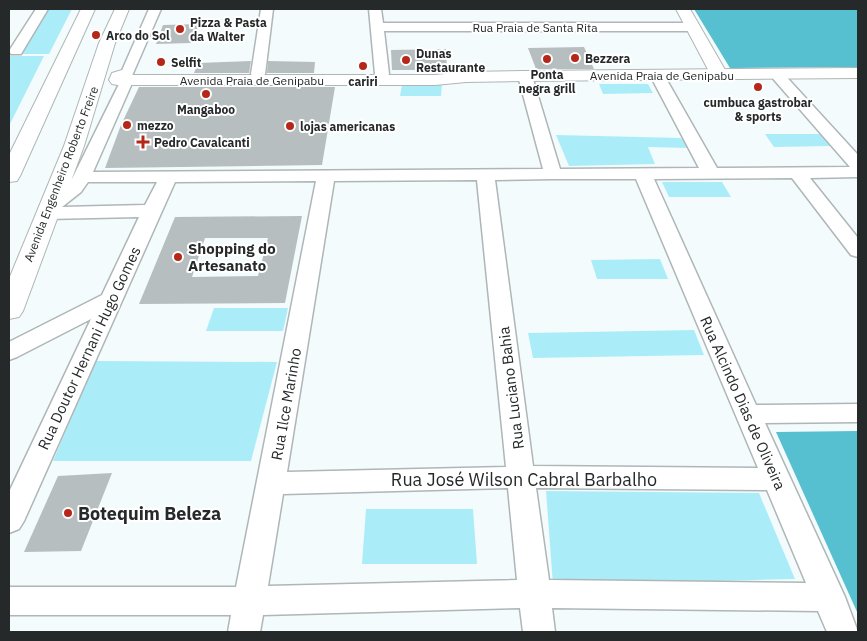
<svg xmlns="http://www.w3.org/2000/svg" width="867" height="641" viewBox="0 0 867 641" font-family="'IBM Plex Sans',sans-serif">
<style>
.green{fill:#aaedf9}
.water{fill:#56bfd0}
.building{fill:#b7bec0;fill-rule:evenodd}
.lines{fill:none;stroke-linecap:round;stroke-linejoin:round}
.minor-casing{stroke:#afb6b7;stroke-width:3}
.tertiary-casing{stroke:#afb6b7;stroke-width:2}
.secondary-casing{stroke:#afb6b7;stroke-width:2}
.primary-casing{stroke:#afb6b7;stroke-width:2}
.minor{fill:#fff;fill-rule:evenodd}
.tertiary{fill:#fff;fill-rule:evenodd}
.secondary{fill:#fff;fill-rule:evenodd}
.primary{fill:#fff;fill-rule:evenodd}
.poi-dot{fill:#b52719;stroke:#fff;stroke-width:2}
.labels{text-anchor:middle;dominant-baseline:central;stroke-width:4;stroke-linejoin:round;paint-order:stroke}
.far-poi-label{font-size:12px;font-weight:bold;fill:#26292a;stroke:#fff;text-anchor:start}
.far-street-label{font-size:12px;fill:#26292a;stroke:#fff}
.poi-label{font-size:15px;font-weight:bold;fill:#26292a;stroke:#fff;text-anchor:start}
.street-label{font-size:15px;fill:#26292a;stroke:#fff}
.near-street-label{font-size:18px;fill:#26292a;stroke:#fff}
.near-poi-label{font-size:18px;font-weight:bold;fill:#26292a;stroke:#fff;text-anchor:start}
</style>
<rect width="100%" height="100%" fill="#f4fbfc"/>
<g class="green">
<path d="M 49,9 L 72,9 L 49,54 L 22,54 Z"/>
<path d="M 9,56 L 44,56 L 9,126 Z"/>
<path d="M 442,84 L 441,96 L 400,96 L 402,85 Z"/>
<path d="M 599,84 L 648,84 L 653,93 L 603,94 Z"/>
<path d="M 765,134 L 820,134 L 830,146 L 774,147 Z"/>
<path d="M 556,135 L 681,138 L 689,148 L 648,147 L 655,164 L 569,166 Z"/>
<path d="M 662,182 L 722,182 L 731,197 L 669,197 Z"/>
<path d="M 660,259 L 668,279 L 597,279 L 591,260 Z"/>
<path d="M 214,308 L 288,308 L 283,331 L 206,331 Z"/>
<path d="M 694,330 L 704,355 L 533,358 L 528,333 Z"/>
<path d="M 95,361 L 277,362 L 251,461 L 53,461 Z"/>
<path d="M 546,491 L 759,493 L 795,579 L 553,585 Z"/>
<path d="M 366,509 L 473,509 L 477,564 L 362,564 Z"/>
</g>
<g class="water">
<path d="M 694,9 L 858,9 L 858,67 L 730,68 Z"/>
<path d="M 858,431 L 858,614 L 776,432 Z"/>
</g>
<g class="building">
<path d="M 200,24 L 191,43 L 156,44 L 163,25 Z"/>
<path d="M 584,47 L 594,69 L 536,69 L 528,48 Z"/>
<path d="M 446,49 L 447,70 L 392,70 L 391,50 Z"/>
<path d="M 251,61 L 249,73 L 194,73 L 198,63 Z"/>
<path d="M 268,61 L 315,62 L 314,73 L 267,73 Z"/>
<path d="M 139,87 L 335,87 L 322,165 L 105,168 L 121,125 Z"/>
<path d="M 302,216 L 285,303 L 139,304 L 175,217 ZM 205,238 L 268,238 L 258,276 L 192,277 Z"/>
<path d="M 112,473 L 81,551 L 24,552 L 58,476 Z"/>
</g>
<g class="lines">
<g class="minor-casing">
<g id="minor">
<path d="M 36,9 L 48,9 L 21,54 L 11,54 L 9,51 Z"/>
<path d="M 149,9 L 161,9 L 131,78 L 133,81 L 93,172 L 543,169 L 518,76 L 520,73 L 530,73 L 532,76 L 560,169 L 699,168 L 650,75 L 652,72 L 662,72 L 664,75 L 717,168 L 850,167 L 769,74 L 771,71 L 781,71 L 858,155 L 858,177 L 810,178 L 858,238 L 858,257 L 851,255 L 792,178 L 654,179 L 756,405 L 858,404 L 858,422 L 765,423 L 845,597 L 858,632 L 827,632 L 818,611 L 552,608 L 555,632 L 523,632 L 520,608 L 263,615 L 260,632 L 228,632 L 231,615 L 9,615 L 9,587 L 236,587 L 316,181 L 175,182 L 24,521 L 19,529 L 9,533 L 9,492 L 91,319 L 17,357 L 9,360 L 9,342 L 102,295 L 139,217 L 47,219 L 40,217 L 38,213 L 39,209 L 68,184 L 73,177 L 122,78 L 120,75 ZM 553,179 L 636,179 L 758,468 L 533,466 L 495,180 ZM 477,180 L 506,467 L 287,472 L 334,181 ZM 88,182 L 157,182 L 145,205 L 62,207 L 81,192 ZM 508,488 L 517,580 L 268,586 L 283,494 ZM 536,488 L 767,490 L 806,583 L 549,580 Z"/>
<path d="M 261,9 L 273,9 L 265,74 L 263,77 L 253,77 L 251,74 Z"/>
<path d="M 369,9 L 381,9 L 383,23 L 693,23 L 699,27 L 693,31 L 384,31 L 389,74 L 387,77 L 377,77 L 375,74 Z"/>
</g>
</g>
<g class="tertiary-casing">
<path id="tertiary" d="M 676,9 L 690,9 L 728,75 L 725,79 L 719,80 L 713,79 Z"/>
</g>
<g class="secondary-casing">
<path id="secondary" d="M 858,68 L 858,78 L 525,81 L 466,82 L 435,85 L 118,85 L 112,84 L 109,80 L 112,73 L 122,70 L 128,71 L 130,75 L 435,75 L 466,72 L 525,71 Z"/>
</g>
<g class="primary-casing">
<g id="primary">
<path d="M 81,9 L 95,9 L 20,176 L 17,181 L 9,182 L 9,155 Z"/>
<path d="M 115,9 L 129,9 L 115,43 L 84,146 L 23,311 L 19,317 L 9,319 L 9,279 L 64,146 L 99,43 Z"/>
</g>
</g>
<use href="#minor" class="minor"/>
<use href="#tertiary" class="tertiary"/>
<use href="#secondary" class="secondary"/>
<use href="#primary" class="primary"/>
</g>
<g class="poi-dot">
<circle cx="180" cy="29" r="5"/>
<circle cx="96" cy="35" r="5"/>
<circle cx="575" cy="58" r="5"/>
<circle cx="547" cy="59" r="5"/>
<circle cx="406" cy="60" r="5"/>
<circle cx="161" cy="62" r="5"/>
<circle cx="363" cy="66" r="5"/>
<circle cx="758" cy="87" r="5"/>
<circle cx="206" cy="94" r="5"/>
<circle cx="127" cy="125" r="5"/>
<circle cx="290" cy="126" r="5"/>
<path d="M140.5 134.5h5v5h5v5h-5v5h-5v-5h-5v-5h5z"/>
<circle cx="178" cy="257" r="5"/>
<circle cx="68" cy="513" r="5"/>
</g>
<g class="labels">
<g class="far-poi-label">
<text x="190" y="22">Pizza &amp; Pasta<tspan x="190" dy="14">da Walter</tspan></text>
<text x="106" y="35">Arco do Sol</text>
<text x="416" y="53">Dunas<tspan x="416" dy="14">Restaurante</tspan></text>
<text x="585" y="58">Bezzera</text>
<text x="171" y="62">Selfit</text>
<text x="547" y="74" text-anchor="middle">Ponta<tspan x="547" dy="14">negra grill</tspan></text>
<text x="363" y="81" text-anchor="middle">cariri</text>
<text x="758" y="102" text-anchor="middle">cumbuca gastrobar<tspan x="758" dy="14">&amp; sports</tspan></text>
<text x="206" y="109" text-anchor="middle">Mangaboo</text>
<text x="137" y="125">mezzo</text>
<text x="300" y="126">lojas americanas</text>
<text x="154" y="142">Pedro Cavalcanti</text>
</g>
<g class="far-street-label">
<text x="535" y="27">Rua Praia de Santa Rita</text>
<text x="662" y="75">Avenida Praia de Genipabu</text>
<text x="252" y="80">Avenida Praia de Genipabu</text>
<text transform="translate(61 174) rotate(-69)">Avenida Engenheiro Roberto Freire</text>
</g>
<g class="poi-label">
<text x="188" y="248">Shopping do<tspan x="188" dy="17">Artesanato</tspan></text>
</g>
<g class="street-label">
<text transform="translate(89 348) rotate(-65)">Rua Doutor Hernani Hugo Gomes</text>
<text transform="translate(511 388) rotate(-97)">Rua Luciano Bahia</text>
<text transform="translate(743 403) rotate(66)">Rua Alcindo Dias de Oliveira</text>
<text transform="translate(286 404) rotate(-80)">Rua Ilce Marinho</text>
</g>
<g class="near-street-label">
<text x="524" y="479">Rua José Wilson Cabral Barbalho</text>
</g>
<g class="near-poi-label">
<text x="78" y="513">Botequim Beleza</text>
</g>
</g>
<rect width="867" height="641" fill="none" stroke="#26292a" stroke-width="20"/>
</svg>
